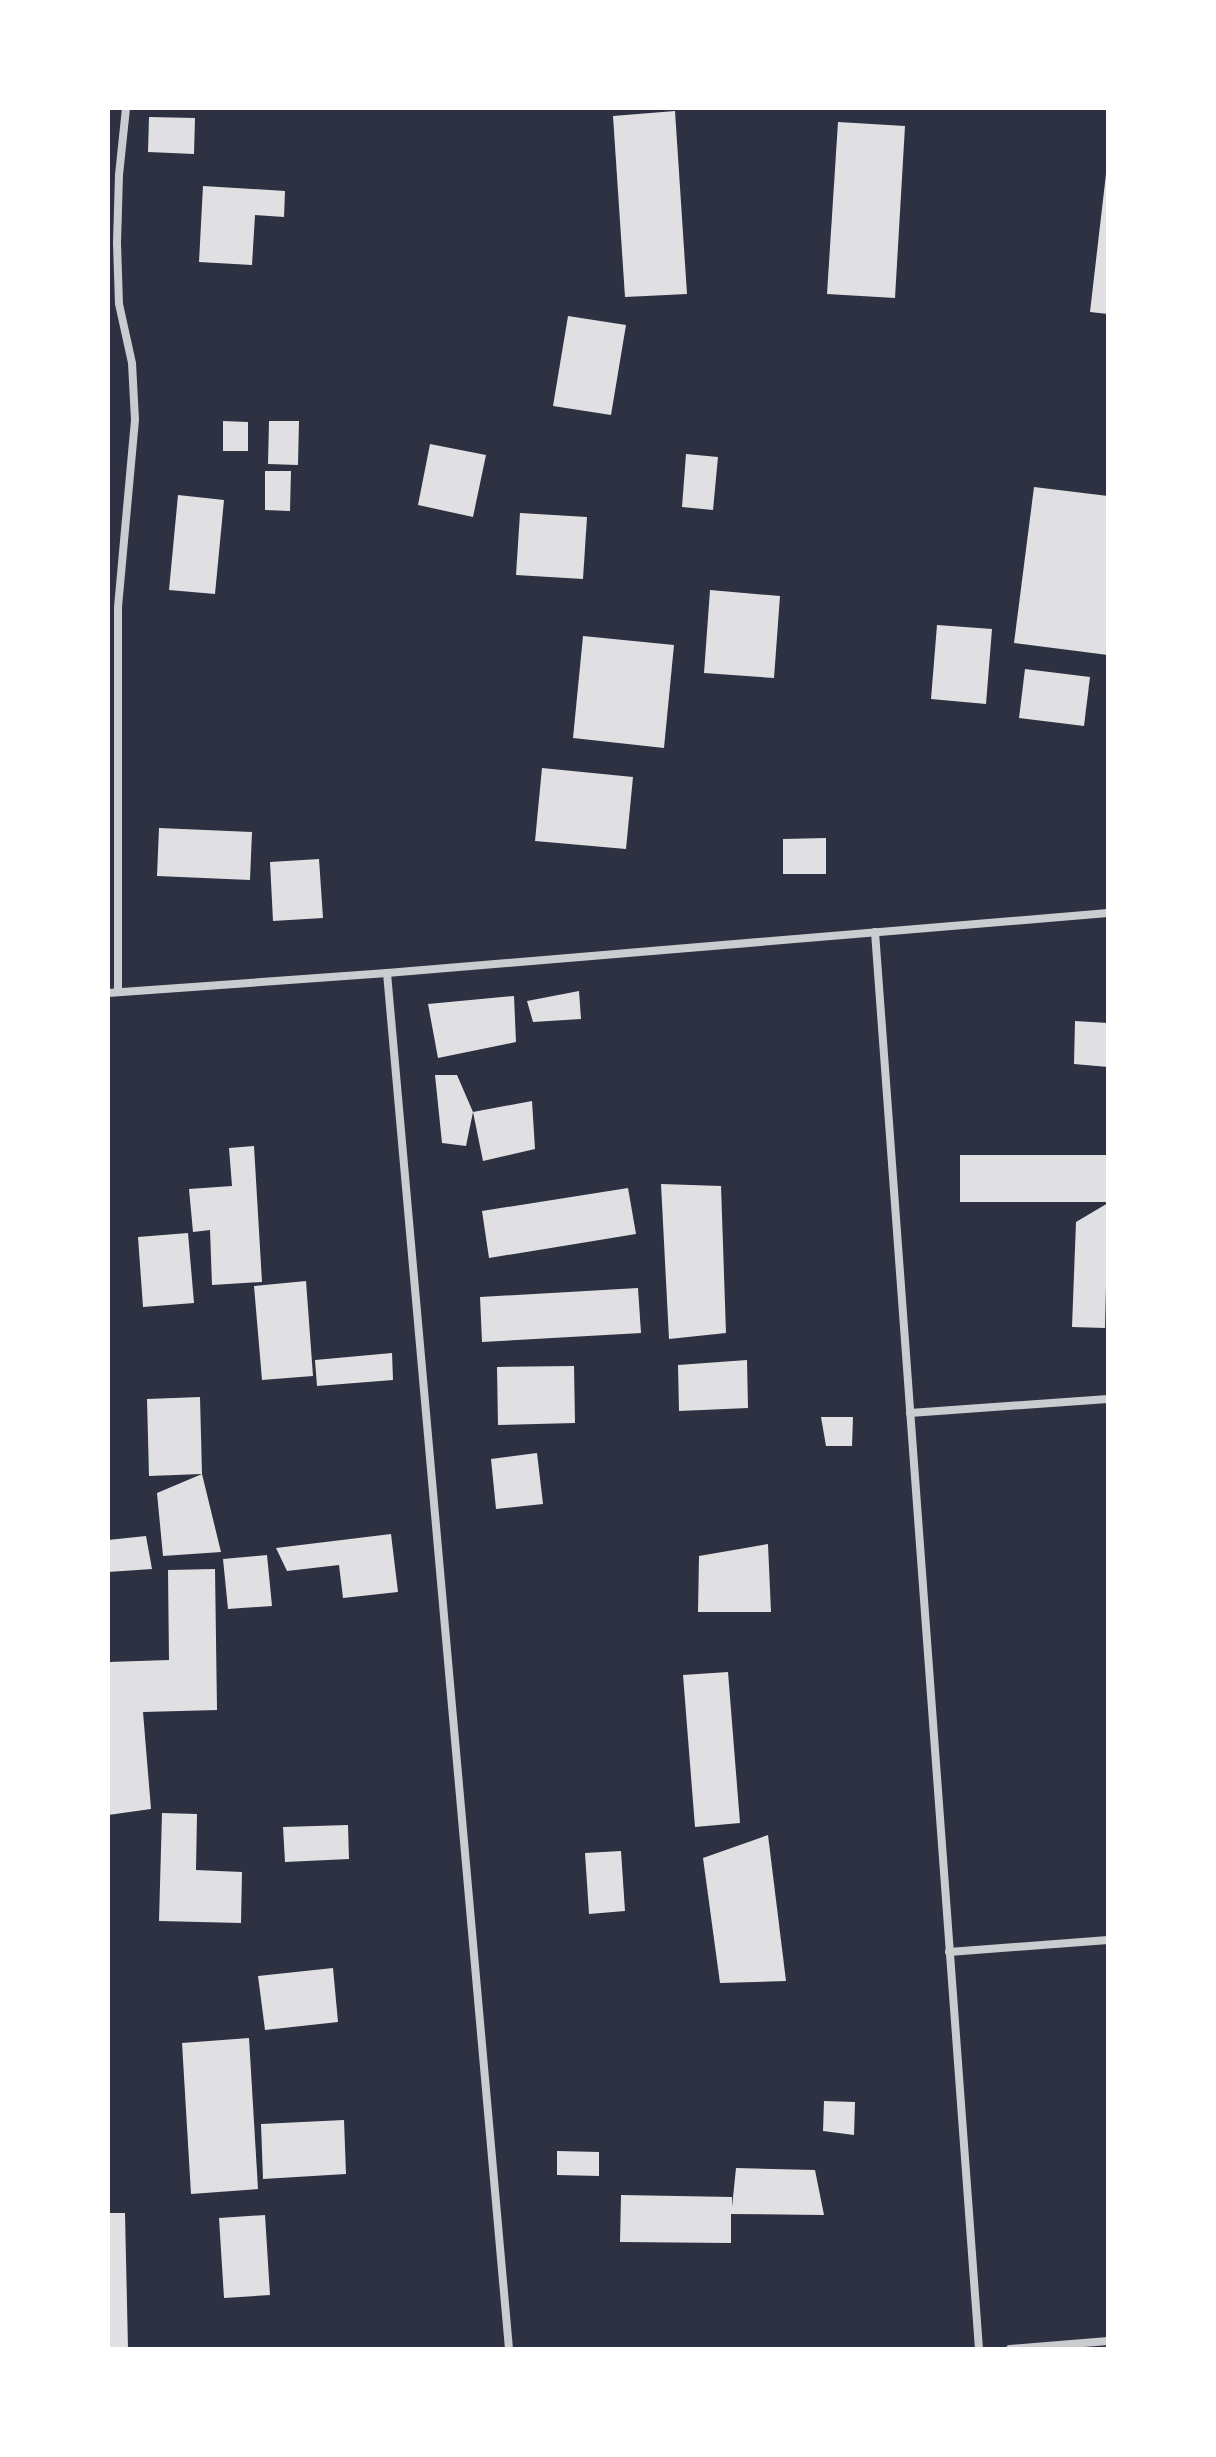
<svg xmlns="http://www.w3.org/2000/svg" width="1216" height="2457" viewBox="0 0 1216 2457" font-family="Figtree,sans-serif">
<style>
.building{fill:#e0e0e3}
.lines{fill:none;stroke-linecap:round;stroke-linejoin:round}
.minor{stroke:#caccd0;stroke-width:8}
</style>
<rect width="100%" height="100%" fill="#2d3142"/>
<g class="building">
<path d="M 675,111 L 687,294 L 625,297 L 613,116 Z"/>
<path d="M 149,117 L 195,118 L 194,154 L 148,152 Z"/>
<path d="M 838,122 L 905,126 L 895,298 L 827,294 Z"/>
<path d="M 1106,174 L 1108,174 L 1108,314 L 1090,312 Z"/>
<path d="M 203,186 L 285,191 L 284,217 L 255,215 L 252,265 L 199,262 Z"/>
<path d="M 568,316 L 626,325 L 611,415 L 553,406 Z"/>
<path d="M 223,421 L 248,422 L 248,451 L 223,451 Z"/>
<path d="M 269,421 L 299,421 L 298,465 L 268,464 Z"/>
<path d="M 430,444 L 486,455 L 473,517 L 418,505 Z"/>
<path d="M 686,454 L 718,457 L 713,510 L 682,507 Z"/>
<path d="M 265,471 L 291,471 L 290,511 L 265,510 Z"/>
<path d="M 1034,487 L 1108,496 L 1108,655 L 1014,643 Z"/>
<path d="M 178,495 L 224,500 L 215,594 L 169,590 Z"/>
<path d="M 520,513 L 587,517 L 583,579 L 516,575 Z"/>
<path d="M 710,590 L 780,596 L 774,678 L 704,673 Z"/>
<path d="M 937,625 L 992,629 L 986,704 L 931,699 Z"/>
<path d="M 583,636 L 674,645 L 664,748 L 573,738 Z"/>
<path d="M 1025,669 L 1090,677 L 1084,726 L 1019,718 Z"/>
<path d="M 542,768 L 633,777 L 626,849 L 535,841 Z"/>
<path d="M 159,828 L 252,832 L 250,880 L 157,876 Z"/>
<path d="M 826,838 L 826,874 L 783,874 L 783,839 Z"/>
<path d="M 319,859 L 323,918 L 273,921 L 270,862 Z"/>
<path d="M 579,991 L 581,1019 L 533,1022 L 527,1001 Z"/>
<path d="M 514,996 L 516,1042 L 438,1058 L 428,1004 Z"/>
<path d="M 1075,1021 L 1108,1023 L 1108,1067 L 1074,1064 Z"/>
<path d="M 435,1075 L 457,1075 L 473,1112 L 532,1101 L 535,1149 L 483,1161 L 473,1112 L 466,1146 L 442,1143 Z"/>
<path d="M 254,1146 L 262,1282 L 212,1285 L 210,1230 L 193,1232 L 189,1189 L 232,1186 L 229,1148 Z"/>
<rect x="960" y="1155" width="148" height="47"/>
<path d="M 661,1184 L 721,1186 L 726,1333 L 669,1339 Z"/>
<path d="M 628,1188 L 636,1234 L 489,1258 L 482,1211 Z"/>
<path d="M 1108,1203 L 1105,1328 L 1072,1327 L 1076,1222 Z"/>
<path d="M 188,1233 L 194,1303 L 143,1307 L 138,1237 Z"/>
<path d="M 306,1281 L 313,1376 L 262,1380 L 254,1286 Z"/>
<path d="M 638,1288 L 641,1333 L 482,1342 L 480,1297 Z"/>
<path d="M 392,1353 L 393,1380 L 317,1386 L 315,1360 Z"/>
<path d="M 747,1360 L 748,1408 L 679,1411 L 678,1365 Z"/>
<path d="M 574,1366 L 575,1423 L 498,1425 L 497,1367 Z"/>
<path d="M 200,1397 L 202,1474 L 221,1552 L 163,1556 L 157,1493 L 202,1474 L 149,1476 L 147,1399 Z"/>
<path d="M 821,1417 L 853,1417 L 852,1446 L 826,1446 Z"/>
<path d="M 537,1453 L 543,1504 L 496,1509 L 491,1459 Z"/>
<path d="M 391,1534 L 398,1592 L 343,1598 L 339,1565 L 287,1571 L 276,1548 Z"/>
<path d="M 146,1536 L 152,1569 L 108,1572 L 108,1540 Z"/>
<path d="M 768,1544 L 771,1612 L 698,1612 L 699,1556 Z"/>
<path d="M 267,1555 L 272,1606 L 228,1609 L 223,1559 Z"/>
<path d="M 215,1569 L 217,1710 L 143,1712 L 151,1809 L 108,1815 L 108,1662 L 169,1660 L 168,1570 Z"/>
<path d="M 728,1672 L 740,1823 L 695,1827 L 683,1675 Z"/>
<path d="M 162,1813 L 197,1814 L 196,1870 L 242,1872 L 241,1923 L 159,1921 Z"/>
<path d="M 348,1825 L 349,1859 L 285,1862 L 283,1827 Z"/>
<path d="M 768,1835 L 786,1981 L 720,1983 L 703,1858 Z"/>
<path d="M 621,1851 L 625,1911 L 589,1914 L 585,1853 Z"/>
<path d="M 333,1968 L 338,2022 L 265,2030 L 258,1976 Z"/>
<path d="M 249,2038 L 258,2189 L 191,2194 L 182,2043 Z"/>
<path d="M 824,2101 L 855,2102 L 854,2135 L 823,2131 Z"/>
<path d="M 344,2120 L 346,2174 L 263,2179 L 261,2124 Z"/>
<path d="M 557,2151 L 599,2152 L 599,2176 L 557,2175 Z"/>
<path d="M 736,2168 L 815,2170 L 824,2215 L 731,2214 L 731,2243 L 620,2242 L 621,2195 L 732,2197 L 732,2207 Z"/>
<path d="M 108,2213 L 125,2213 L 128,2349 L 108,2349 Z"/>
<path d="M 265,2215 L 270,2295 L 224,2298 L 219,2218 Z"/>
</g>
<g class="lines">
<g class="minor">
<path d="M 875,932 L 979,2349"/>
<path d="M 387,973 L 509,2349"/>
<path d="M 118,992 L 118,607 L 135,420 L 132,363 L 119,304 L 117,243 L 119,175 L 126,108"/>
<path d="M 108,993 L 387,973 L 1108,913"/>
<path d="M 910,1413 L 1108,1399"/>
<path d="M 949,1952 L 1108,1940"/>
<path d="M 1010,2349 L 1108,2341"/>
</g>
</g>
<rect width="1216" height="2457" fill="none" stroke="#ffffff" stroke-width="220"/>
</svg>
